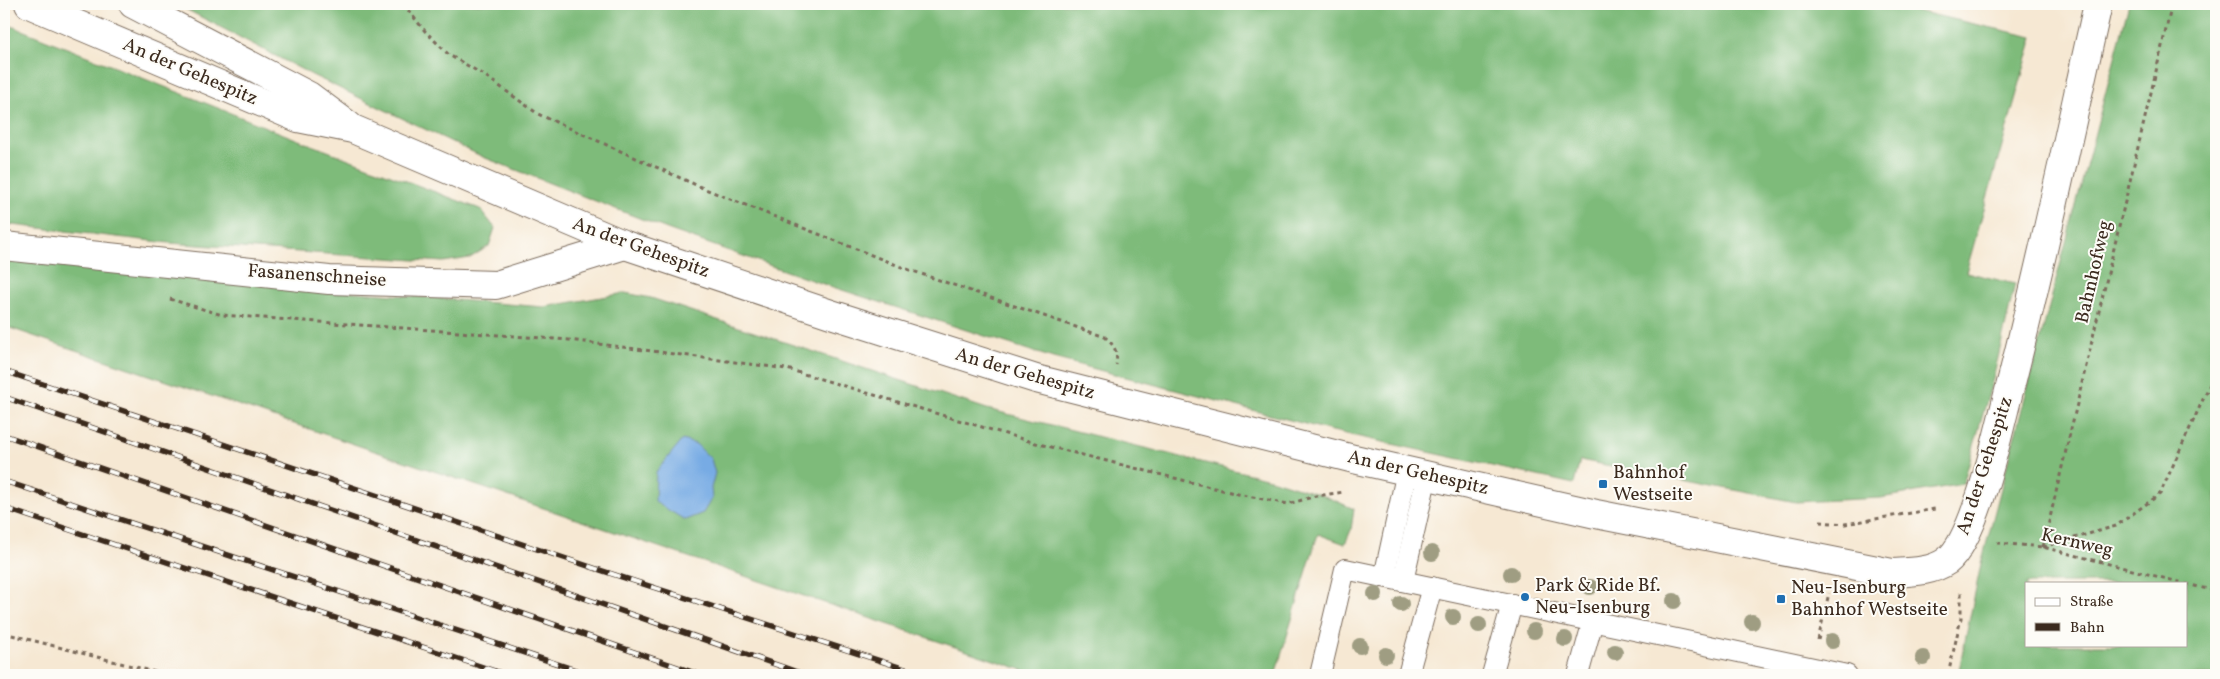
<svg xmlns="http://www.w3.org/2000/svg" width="2220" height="679" viewBox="0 0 2220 679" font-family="Vollkorn,serif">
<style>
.forest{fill:#7ebb7a;stroke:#5c724c;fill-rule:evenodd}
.water{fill:#77abe4;stroke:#596a81}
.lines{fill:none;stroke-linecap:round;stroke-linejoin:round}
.service-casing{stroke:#7c6c5d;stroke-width:22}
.minor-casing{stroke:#7c6c5d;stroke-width:30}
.path{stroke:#7c6c5d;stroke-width:3;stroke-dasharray:4 4;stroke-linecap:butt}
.service{stroke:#fff;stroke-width:20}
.minor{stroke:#fff;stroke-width:28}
.rail-casing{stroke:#3b2a1e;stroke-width:5.5}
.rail{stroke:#fdfcf7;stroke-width:4;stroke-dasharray:11;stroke-linecap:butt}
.tree{fill:#9f9d82}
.poi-dot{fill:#1f6fb2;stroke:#fdfcf7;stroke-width:2}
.labels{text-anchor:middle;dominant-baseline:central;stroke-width:4;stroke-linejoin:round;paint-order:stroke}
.street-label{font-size:19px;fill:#3b2a1e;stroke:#fdfcf7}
.poi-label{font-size:19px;fill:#3b2a1e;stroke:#fdfcf7;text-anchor:start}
</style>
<rect width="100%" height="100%" fill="#fdfcf7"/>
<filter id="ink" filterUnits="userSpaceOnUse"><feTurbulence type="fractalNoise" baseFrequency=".02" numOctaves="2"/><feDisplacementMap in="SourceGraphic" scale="10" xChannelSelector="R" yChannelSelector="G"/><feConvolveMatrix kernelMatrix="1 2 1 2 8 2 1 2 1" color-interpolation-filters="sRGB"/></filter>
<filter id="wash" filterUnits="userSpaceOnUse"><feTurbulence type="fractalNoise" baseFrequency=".0096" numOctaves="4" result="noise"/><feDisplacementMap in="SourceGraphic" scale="20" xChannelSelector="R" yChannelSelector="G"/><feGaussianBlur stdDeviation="1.12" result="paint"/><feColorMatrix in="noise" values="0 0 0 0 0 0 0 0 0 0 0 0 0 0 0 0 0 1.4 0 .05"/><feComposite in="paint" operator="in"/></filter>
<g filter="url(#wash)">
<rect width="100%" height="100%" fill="#f6e8d3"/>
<g class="forest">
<path d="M 176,4 L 1885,4 L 2033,37 L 1966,272 L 2015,284 L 1993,379 L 1963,484 L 1881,498 L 1796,502 L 1580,460 L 1574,484 L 1328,430 L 1053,358 L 811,280 L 667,229 L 483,157 L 312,75 Z"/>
<path d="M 2129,4 L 2216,4 L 2216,675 L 1958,675 L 1981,564 ZM 2026,583 L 2186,583 L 2186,645 L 2026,645 Z"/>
<path d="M 4,23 L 296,139 L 480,209 L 495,228 L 489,246 L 470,258 L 443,262 L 169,243 L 4,224 Z"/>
<path d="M 4,260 L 281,286 L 544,307 L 625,293 L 651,298 L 987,409 L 1274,480 L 1327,497 L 1354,509 L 1351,530 L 1345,544 L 1318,534 L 1275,675 L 1038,675 L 4,326 Z"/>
</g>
<path class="water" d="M 682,440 L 696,444 L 711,459 L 715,473 L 711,488 L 712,498 L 703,513 L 685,520 L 655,502 L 656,472 Z"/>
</g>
<g filter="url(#ink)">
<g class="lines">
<g class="service-casing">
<g id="service">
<path d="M 1384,577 L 1407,471"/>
<path d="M 1403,581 L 1427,475"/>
<path d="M 1320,675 L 1345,569 L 1847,675"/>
<path d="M 1408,675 L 1432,587"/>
<path d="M 1492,675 L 1512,604"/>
<path d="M 1578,675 L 1593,621"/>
</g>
</g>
<g class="minor-casing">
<g id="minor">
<path d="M 29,4 L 298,118 L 353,129 L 625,245 L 831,314 L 1036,379 L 1354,459 L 1596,514 L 1892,573 C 1911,572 1931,572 1947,561 C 1976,539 1999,429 2009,391 C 2042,263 2069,133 2098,4"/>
<path d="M 133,4 L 309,96 L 348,125"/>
<path d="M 4,246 L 329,280 L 496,285 L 625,245"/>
</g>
</g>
<g class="path">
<path d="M 403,4 L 425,31 L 449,55 L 484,75 L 538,114 L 705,189 L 904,268 L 1105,337 C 1115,346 1118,352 1116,365"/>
<path d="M 170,299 L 222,315 L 569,340 L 787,369 L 1039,444 L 1238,494 L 1288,504 L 1316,496 L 1344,492"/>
<path d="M 1820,522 L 1845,524 L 1935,509"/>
<path d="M 1997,543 L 2043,547 L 2183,583"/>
<path d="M 2043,547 L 2172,4"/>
<path d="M 2043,547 L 2116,526 L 2160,494 L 2210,384 L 2216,380"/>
<path d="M 2186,584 L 2216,591"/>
<path d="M 4,633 L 167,675"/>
<path d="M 1818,640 L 1829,593"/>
<path d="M 1948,675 L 1961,618 L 1961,590"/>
</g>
<use href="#service" class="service"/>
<use href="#minor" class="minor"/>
<g class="rail-casing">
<g id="rail">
<path d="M 4,371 L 600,570 L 924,675"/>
<path d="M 4,397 L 806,675"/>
<path d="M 4,435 L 701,675"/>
<path d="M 4,481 L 591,675"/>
<path d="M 4,508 L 507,675"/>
</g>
</g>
<use href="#rail" class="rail"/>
</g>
<g class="tree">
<circle cx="1432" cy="553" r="8"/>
<circle cx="1511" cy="574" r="8"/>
<circle cx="1590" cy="587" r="8"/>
<circle cx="1375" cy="594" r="8"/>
<circle cx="1674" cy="601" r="8"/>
<circle cx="1401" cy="604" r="8"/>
<circle cx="1453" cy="617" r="8"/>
<circle cx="1752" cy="622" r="8"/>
<circle cx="1479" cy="625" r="8"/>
<circle cx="1534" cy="631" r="8"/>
<circle cx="1565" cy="639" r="8"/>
<circle cx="1832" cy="641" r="8"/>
<circle cx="1360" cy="646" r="8"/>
<circle cx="1615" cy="652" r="8"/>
<circle cx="1386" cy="655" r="8"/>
<circle cx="1923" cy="658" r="8"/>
</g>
</g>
<g class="poi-dot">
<rect x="1598" y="479" width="10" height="10" rx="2.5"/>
<circle cx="1525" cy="597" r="5"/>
<rect x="1776" y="594" width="10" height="10" rx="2.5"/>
</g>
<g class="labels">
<g class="street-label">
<text transform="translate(190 72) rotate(23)">An der Gehespitz</text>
<text transform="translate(641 248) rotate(20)">An der Gehespitz</text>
<text transform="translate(2094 272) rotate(-77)">Bahnhofweg</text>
<text transform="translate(317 276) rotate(4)">Fasanenschneise</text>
<text transform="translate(1025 374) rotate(16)">An der Gehespitz</text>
<text transform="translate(1985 466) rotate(-72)">An der Gehespitz</text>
<text transform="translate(1418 473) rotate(13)">An der Gehespitz</text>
<text transform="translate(2077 543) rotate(13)">Kernweg</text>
</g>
<g class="poi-label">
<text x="1613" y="473">Bahnhof<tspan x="1613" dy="22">Westseite</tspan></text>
<text x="1535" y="586">Park &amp; Ride Bf.<tspan x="1535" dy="22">Neu-Isenburg</tspan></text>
<text x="1791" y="588">Neu-Isenburg<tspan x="1791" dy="22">Bahnhof Westseite</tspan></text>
</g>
</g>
<rect width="2220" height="679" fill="none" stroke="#fdfcf7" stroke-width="20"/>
<rect x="2025" y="582" width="162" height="65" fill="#fdfcf7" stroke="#afa8a0"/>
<rect x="2035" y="598" width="25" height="8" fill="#ffffff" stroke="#afa8a0"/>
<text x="2070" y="606" font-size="15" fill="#3b2a1e">Straße</text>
<rect x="2035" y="623" width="25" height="8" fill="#3b2a1e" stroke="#afa8a0"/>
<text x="2070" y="632" font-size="15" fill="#3b2a1e">Bahn</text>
</svg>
